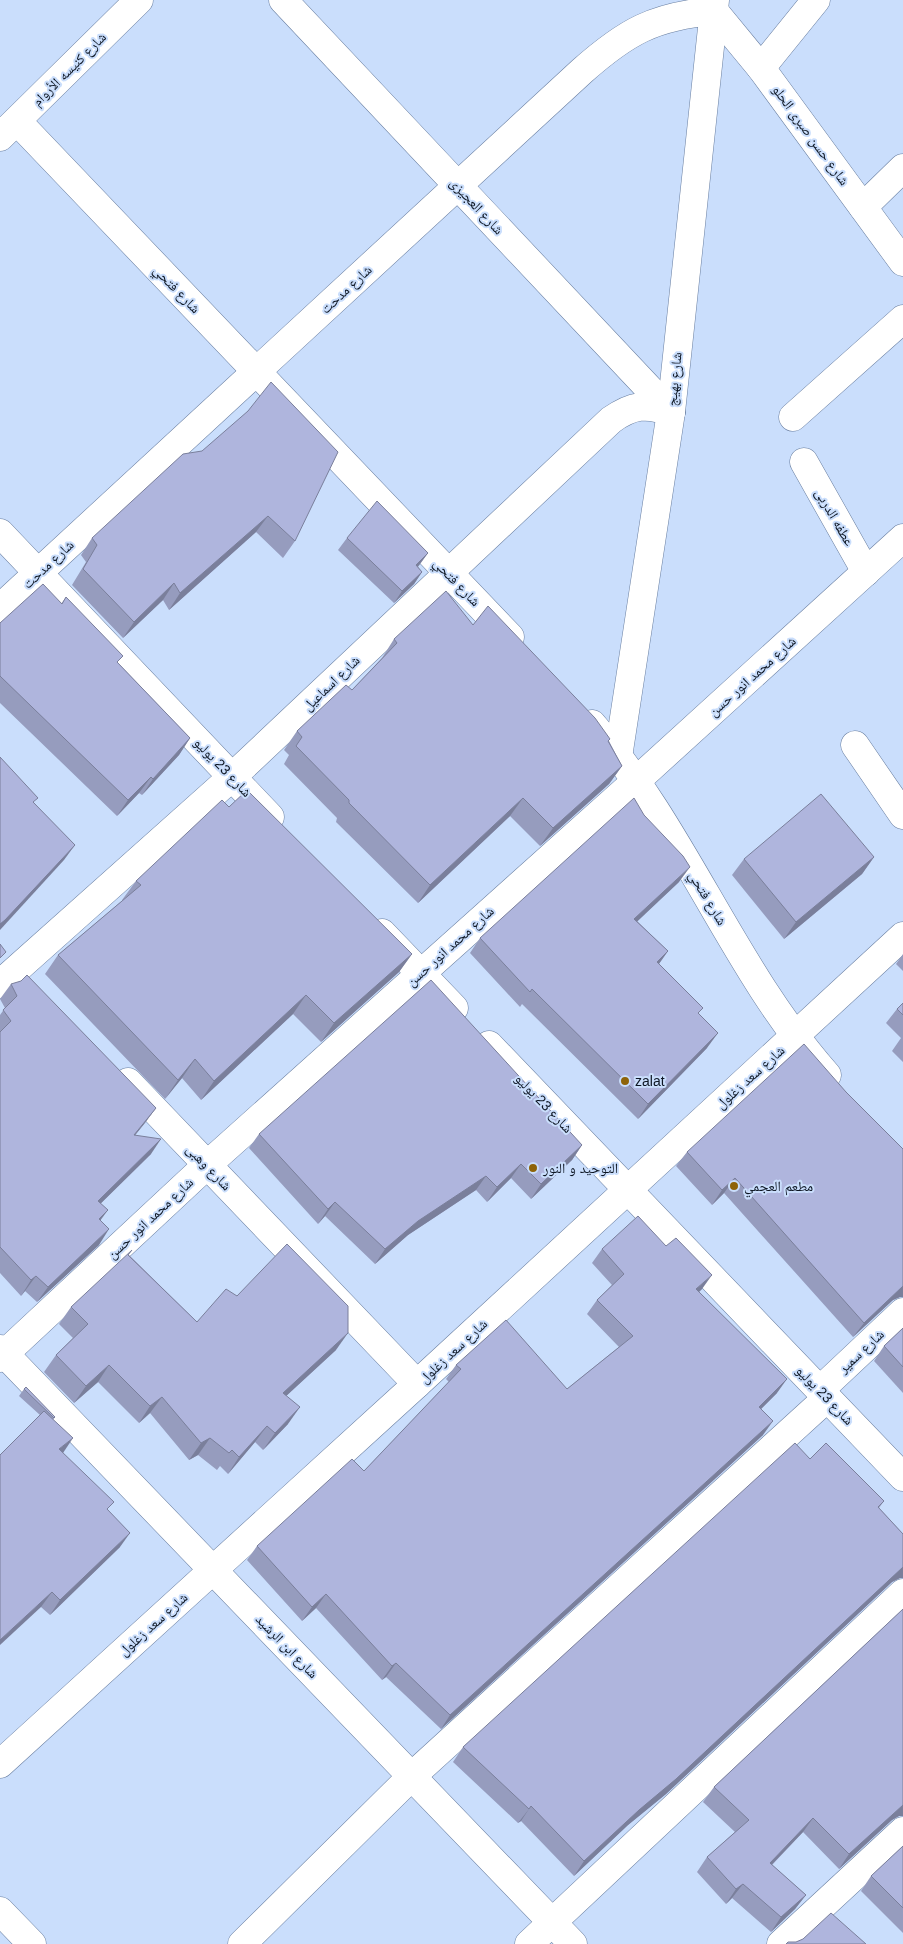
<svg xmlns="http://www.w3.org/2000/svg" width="903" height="1944" viewBox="0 0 903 1944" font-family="Helvetica,'Noto Naskh Arabic',sans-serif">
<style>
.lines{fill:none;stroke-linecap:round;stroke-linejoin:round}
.street-casing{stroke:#687ea0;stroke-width:29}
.street{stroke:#fff;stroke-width:28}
.wall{fill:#969cbe}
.shaded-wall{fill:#7a7f9b}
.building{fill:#afb5dd;stroke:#7a7f9b}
.poi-dot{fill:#8e6308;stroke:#cadefc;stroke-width:2}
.labels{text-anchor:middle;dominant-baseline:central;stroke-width:4;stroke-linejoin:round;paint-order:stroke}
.street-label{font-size:14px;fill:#0d1623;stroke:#cadefc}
.poi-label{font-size:14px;fill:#0d1623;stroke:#cadefc;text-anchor:start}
</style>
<rect width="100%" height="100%" fill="#cadefc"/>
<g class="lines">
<g class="street-casing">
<g id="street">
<path d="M 283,0 L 671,412"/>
<path d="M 761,68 L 816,0"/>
<path d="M 17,121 L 510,637"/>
<path d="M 0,137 L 139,0"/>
<path d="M 863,207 L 903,168"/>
<path d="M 793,417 L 903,319"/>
<path d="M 804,462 L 866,572"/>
<path d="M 0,533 L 270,817"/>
<path d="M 0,608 L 582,71 C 626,32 654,16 714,11 L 761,68 L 903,262"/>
<path d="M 592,724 C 685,831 733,969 827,1075"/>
<path d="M 855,745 L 903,815"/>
<path d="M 618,757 L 671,412 L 715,0"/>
<path d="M 382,933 L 454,1008"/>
<path d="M 0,984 L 232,777 L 611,420 C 632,405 646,403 671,412"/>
<path d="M 489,1045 L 903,1477"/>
<path d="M 128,1082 L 417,1384"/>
<path d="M 0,1349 L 573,1944"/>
<path d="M 0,1358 L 207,1165 L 636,781 L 903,538"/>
<path d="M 820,1390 L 903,1312"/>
<path d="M 0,1764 L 417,1384 L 903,936"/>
<path d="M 0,1911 L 32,1944"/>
<path d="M 242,1944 L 412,1776 L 827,1398"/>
<path d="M 529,1944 L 903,1593"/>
<path d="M 781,1944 L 903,1831"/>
</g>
</g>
<use href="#street" class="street"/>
</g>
<g class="wall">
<path d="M 202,451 L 295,541 L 283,558 L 256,532 L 169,610 L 163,600 L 123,638 L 72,585 L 86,562 L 81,555 L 92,538 Z"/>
<path d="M 347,538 L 428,553 L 418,567 L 422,572 L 414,584 L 394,603 L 338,550 Z"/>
<path d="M 66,597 L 118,663 L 190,738 L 179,755 L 142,795 L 139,793 L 117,816 L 0,703 L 0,623 L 61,604 Z"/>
<path d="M 473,625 L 609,741 L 622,766 L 609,784 L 540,846 L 510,816 L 418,903 L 336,822 L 337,818 L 284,764 L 289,755 L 284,750 L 297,731 L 352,690 L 382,658 L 394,639 Z"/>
<path d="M 229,807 L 412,954 L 399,972 L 321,1042 L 293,1014 L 201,1100 L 182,1078 L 165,1099 L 45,974 L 58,955 L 123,900 L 122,900 L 136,881 Z"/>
<path d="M 874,857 L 862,874 L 784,939 L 732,875 L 744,859 Z"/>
<path d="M 679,882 L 637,921 L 668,951 L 659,964 L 699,1014 L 707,1048 L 638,1119 L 522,1004 L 520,1007 L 470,953 L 480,938 Z"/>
<path d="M 903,954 L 903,971 L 896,964 Z"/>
<path d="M 11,984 L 156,1108 L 135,1135 L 151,1154 L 101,1203 L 101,1220 L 99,1245 L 37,1302 L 25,1291 L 21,1296 L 0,1273 L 0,1015 L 5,1008 L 0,999 Z"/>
<path d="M 903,1003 L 903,1062 L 892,1051 L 901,1038 L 886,1023 L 897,1009 Z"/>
<path d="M 846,1092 L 903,1149 L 903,1297 L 900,1297 L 893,1300 L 853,1337 L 724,1193 L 712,1205 L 676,1166 L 687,1152 Z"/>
<path d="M 259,1134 L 582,1145 L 572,1160 L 531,1199 L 511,1178 L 487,1202 L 476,1190 L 408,1235 L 375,1264 L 325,1216 L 318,1224 L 249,1148 Z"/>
<path d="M 602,1249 L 702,1289 L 699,1292 L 777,1393 L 761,1409 L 763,1435 L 441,1729 L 386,1677 L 382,1680 L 316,1608 L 302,1621 L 247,1560 L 257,1546 L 364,1471 L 449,1382 L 446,1379 L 456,1365 L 567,1389 L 619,1347 L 587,1314 L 597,1300 L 612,1285 L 592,1263 Z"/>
<path d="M 129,1255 L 197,1322 L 237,1296 L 336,1350 L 286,1396 L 288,1424 L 263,1450 L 255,1442 L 228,1474 L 220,1466 L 217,1470 L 198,1455 L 189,1460 L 150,1413 L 139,1423 L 98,1382 L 74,1403 L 44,1372 L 56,1355 L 73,1338 L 59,1324 L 71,1307 Z"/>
<path d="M 903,1328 L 903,1393 L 874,1361 L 884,1346 Z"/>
<path d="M 24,1389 L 55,1417 L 53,1420 L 62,1453 L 108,1510 L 120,1547 L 50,1615 L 41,1607 L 40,1415 L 19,1396 Z"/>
<path d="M 810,1459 L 884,1501 L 879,1508 L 903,1534 L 903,1578 L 900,1578 L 892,1582 L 666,1794 L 628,1825 L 574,1876 L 521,1821 L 518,1823 L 453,1762 L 463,1747 Z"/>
<path d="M 903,1609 L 903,1816 L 899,1816 L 892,1820 L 839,1869 L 803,1832 L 772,1865 L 806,1895 L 795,1909 L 771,1932 L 732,1898 L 726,1904 L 697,1872 L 707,1857 L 735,1832 L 703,1802 L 714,1787 Z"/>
<path d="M 903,1846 L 903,1933 L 861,1891 L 871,1876 Z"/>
</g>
<g class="shaded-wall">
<path d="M 268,516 L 256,532 L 169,610 L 180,593 Z"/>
<path d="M 428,553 L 419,565 L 408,577 L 416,565 Z"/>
<path d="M 422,572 L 414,584 L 394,603 L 402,591 Z"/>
<path d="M 174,583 L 163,600 L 123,638 L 134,622 Z"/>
<path d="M 190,738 L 179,755 L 142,795 L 153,779 Z"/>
<path d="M 622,766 L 609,784 L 540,846 L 553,828 Z"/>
<path d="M 151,777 L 139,793 L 117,816 L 128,800 Z"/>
<path d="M 523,798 L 510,816 L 418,903 L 430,885 Z"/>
<path d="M 75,845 L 64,860 L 0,930 L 0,924 Z"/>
<path d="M 874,857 L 862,874 L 784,939 L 796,922 Z"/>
<path d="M 690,867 L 679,882 L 624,934 L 634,919 Z"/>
<path d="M 668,951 L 658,965 L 657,962 Z"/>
<path d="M 412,954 L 399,972 L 321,1042 L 334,1023 Z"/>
<path d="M 306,995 L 293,1014 L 201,1100 L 214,1081 Z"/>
<path d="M 718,1033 L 707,1048 L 638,1119 L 648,1104 Z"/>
<path d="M 195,1059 L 182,1078 L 165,1099 L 178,1080 Z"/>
<path d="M 156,1108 L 145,1123 L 123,1150 L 134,1135 Z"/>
<path d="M 161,1139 L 151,1154 L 88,1216 L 98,1201 Z"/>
<path d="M 582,1145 L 572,1160 L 531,1199 L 541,1184 Z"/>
<path d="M 521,1164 L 511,1178 L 487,1202 L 497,1187 Z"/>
<path d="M 486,1176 L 476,1190 L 408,1235 L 375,1264 L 385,1249 L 418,1221 Z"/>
<path d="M 735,1178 L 724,1193 L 712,1205 L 722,1190 Z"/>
<path d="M 335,1202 L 325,1216 L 318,1224 L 328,1209 Z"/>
<path d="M 108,1210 L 97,1225 L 99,1219 Z"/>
<path d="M 109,1229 L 99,1245 L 37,1302 L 48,1287 Z"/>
<path d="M 712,1275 L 702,1289 L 687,1303 L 696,1289 Z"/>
<path d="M 36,1276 L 25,1291 L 21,1296 L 31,1280 Z"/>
<path d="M 903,1286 L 903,1297 L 900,1297 L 893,1300 L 853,1337 L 864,1323 Z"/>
<path d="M 348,1333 L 336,1350 L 271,1410 L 283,1393 Z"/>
<path d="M 109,1365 L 98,1382 L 74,1403 L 86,1386 Z"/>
<path d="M 787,1379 L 777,1393 L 749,1421 L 759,1407 Z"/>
<path d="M 162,1397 L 150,1413 L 139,1423 L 150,1406 Z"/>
<path d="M 300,1407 L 288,1424 L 263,1450 L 275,1433 Z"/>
<path d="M 773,1421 L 763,1435 L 441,1729 L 450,1715 Z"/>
<path d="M 267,1426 L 255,1442 L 228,1474 L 239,1457 Z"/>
<path d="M 73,1438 L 63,1453 L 48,1464 L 59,1449 Z"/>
<path d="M 210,1438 L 198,1455 L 189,1460 L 201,1443 Z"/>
<path d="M 130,1533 L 120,1547 L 50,1615 L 60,1600 Z"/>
<path d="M 903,1567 L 903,1578 L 900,1578 L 892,1582 L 666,1794 L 628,1825 L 574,1876 L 584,1861 L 639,1810 Z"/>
<path d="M 52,1592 L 41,1607 L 0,1645 L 0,1640 Z"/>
<path d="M 326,1594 L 316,1608 L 302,1621 L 312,1607 Z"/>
<path d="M 396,1663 L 386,1677 L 382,1680 L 392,1666 Z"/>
<path d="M 903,1805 L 903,1816 L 899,1816 L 892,1820 L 839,1869 L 849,1854 Z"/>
<path d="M 531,1806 L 521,1821 L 518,1823 L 529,1809 Z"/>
<path d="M 813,1818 L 803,1832 L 759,1878 L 770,1863 Z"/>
<path d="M 743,1884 L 732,1898 L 726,1904 L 736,1889 Z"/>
<path d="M 806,1895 L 795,1909 L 771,1932 L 781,1917 Z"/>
</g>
<g class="building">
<path d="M 271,382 L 338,452 L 295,541 L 268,516 L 180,593 L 174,583 L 134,622 L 83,569 L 97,545 L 92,538 L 183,454 L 202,451 L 248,411 Z"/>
<path d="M 377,501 L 428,553 L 416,565 L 422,572 L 402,591 L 347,538 Z"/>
<path d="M 43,584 L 62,604 L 66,597 L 123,656 L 117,662 L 190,738 L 153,779 L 151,777 L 128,800 L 0,676 L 0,623 Z"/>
<path d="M 446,591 L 473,625 L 488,606 L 595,718 L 610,739 L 608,741 L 622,766 L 553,828 L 523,798 L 430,885 L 349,803 L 349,800 L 296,746 L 302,737 L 297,731 L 346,685 L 352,690 L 397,643 L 394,639 Z"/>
<path d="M 0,757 L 38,798 L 33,802 L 75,845 L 5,920 L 0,924 Z"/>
<path d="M 247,790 L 412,954 L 334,1023 L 306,995 L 214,1081 L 195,1059 L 178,1080 L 58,955 L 141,885 L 136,881 L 222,800 L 229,807 Z"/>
<path d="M 821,794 L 874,857 L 796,922 L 744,859 Z"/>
<path d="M 634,798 L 644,815 L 683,856 L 690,867 L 634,919 L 668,951 L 657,962 L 703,1008 L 698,1013 L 718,1033 L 648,1104 L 532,989 L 530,992 L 480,938 Z"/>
<path d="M 0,944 L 6,952 L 0,958 Z"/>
<path d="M 27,975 L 156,1108 L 134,1135 L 161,1139 L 98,1201 L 108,1210 L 99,1219 L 109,1229 L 48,1287 L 36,1276 L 31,1280 L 0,1247 L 0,1032 L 11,1021 L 3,1010 L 17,996 L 11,984 L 21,981 Z"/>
<path d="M 431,980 L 582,1145 L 541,1184 L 521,1164 L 497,1187 L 486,1176 L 418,1221 L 385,1249 L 335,1202 L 328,1209 L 259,1134 Z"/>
<path d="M 903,1003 L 903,1015 L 897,1009 Z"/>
<path d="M 804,1044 L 846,1092 L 903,1149 L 903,1286 L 864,1323 L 735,1178 L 722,1190 L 687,1152 Z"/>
<path d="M 638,1216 L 666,1246 L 676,1238 L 712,1275 L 696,1289 L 787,1379 L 759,1407 L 773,1421 L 450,1715 L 396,1663 L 392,1666 L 326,1594 L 312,1607 L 257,1546 L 352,1459 L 364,1471 L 461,1369 L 456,1365 L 506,1320 L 567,1389 L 633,1336 L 597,1300 L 624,1274 L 602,1249 Z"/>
<path d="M 287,1244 L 348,1306 L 348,1333 L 283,1393 L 300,1407 L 275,1433 L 267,1426 L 239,1457 L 232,1450 L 229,1453 L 210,1438 L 201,1443 L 162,1397 L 150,1406 L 109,1365 L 86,1386 L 56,1355 L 88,1324 L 71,1307 L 132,1250 L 128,1255 L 197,1322 L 226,1289 L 237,1296 Z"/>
<path d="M 903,1328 L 903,1367 L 884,1346 Z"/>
<path d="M 26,1387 L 55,1417 L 54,1418 L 24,1389 Z"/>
<path d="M 44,1411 L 73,1438 L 59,1449 L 114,1502 L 107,1509 L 130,1533 L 60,1600 L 52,1592 L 0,1640 L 0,1455 Z"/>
<path d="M 795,1443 L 810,1459 L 826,1443 L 884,1501 L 878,1507 L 903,1534 L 903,1567 L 676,1779 L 639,1810 L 584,1861 L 531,1806 L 529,1809 L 463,1747 Z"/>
<path d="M 903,1609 L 903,1805 L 849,1854 L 813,1818 L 770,1863 L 806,1895 L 781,1917 L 743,1884 L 736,1889 L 707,1857 L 749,1820 L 714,1787 Z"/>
<path d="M 903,1846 L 903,1908 L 871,1876 Z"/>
<path d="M 831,1913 L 866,1944 L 786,1944 L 788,1942 L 796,1942 L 803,1939 Z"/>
</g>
<g class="poi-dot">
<circle cx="625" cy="1081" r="5"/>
<circle cx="533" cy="1168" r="5"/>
<circle cx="734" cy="1186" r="5"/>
</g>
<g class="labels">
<g class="street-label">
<text transform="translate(69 69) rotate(-45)">شارع كنيسه الأروام</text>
<text transform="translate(811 135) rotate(54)">شارع حسن صبرى الحلو</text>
<text transform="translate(477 206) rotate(47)">شارع العجيزى</text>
<text transform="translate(177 289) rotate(46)">شارع فتحي</text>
<text transform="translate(346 289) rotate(-43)">شارع مدحت</text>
<text transform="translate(674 379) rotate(-84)">شارع بهيج</text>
<text transform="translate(835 517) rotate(60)">عطفه الدربى</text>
<text transform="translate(48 564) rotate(-43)">شارع مدحت</text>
<text transform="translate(457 582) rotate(46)">شارع فتحي</text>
<text transform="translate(752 676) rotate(-42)">شارع محمد انور حسن</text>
<text transform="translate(331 683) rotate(-44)">شارع اسماعيل</text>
<text transform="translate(223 767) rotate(46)">شارع 23 يوليو</text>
<text transform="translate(708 898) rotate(59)">شارع فتحي</text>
<text transform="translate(450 946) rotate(-42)">شارع محمد انور حسن</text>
<text transform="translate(750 1077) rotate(-42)">شارع سعد زغلول</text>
<text transform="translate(544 1103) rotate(46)">شارع 23 يوليو</text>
<text transform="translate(209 1167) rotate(46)">شارع وهبى</text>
<text transform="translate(150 1218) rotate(-43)">شارع محمد انور حسن</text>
<text transform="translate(453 1351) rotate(-43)">شارع سعد زغلول</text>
<text transform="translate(861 1351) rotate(-43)">شارع سمير</text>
<text transform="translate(825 1395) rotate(46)">شارع 23 يوليو</text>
<text transform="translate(153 1624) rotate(-42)">شارع سعد زغلول</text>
<text transform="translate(287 1646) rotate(46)">شارع ابن الرشيد</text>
</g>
<g class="poi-label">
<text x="635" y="1081">zalat</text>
<text x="543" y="1168">التوحيد و النور</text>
<text x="744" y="1186">مطعم العجمي</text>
</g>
</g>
</svg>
